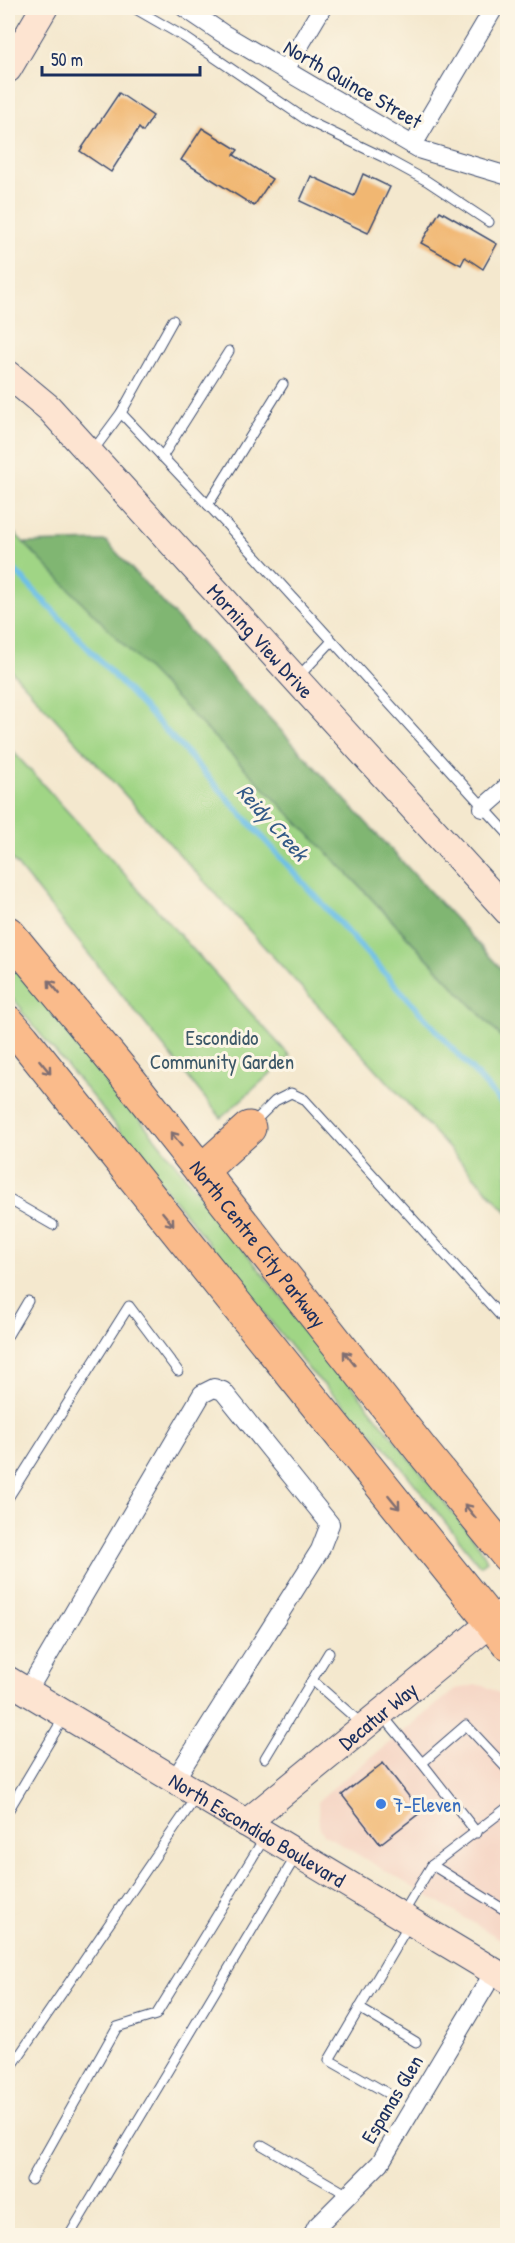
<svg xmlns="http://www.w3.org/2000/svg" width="515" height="2243" viewBox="0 0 515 2243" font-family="'Patrick Hand',sans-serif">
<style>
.built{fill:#f5d3c2}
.green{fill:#a0d585;stroke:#5e8272;stroke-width:1.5}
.forest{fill:#80b672;stroke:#4e7268;stroke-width:1.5}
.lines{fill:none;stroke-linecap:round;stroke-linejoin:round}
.stream{stroke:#6cbfe8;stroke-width:6}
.building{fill:#f1b772}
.lane-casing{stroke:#3c4b6f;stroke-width:11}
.street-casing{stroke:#3c4b6f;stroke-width:20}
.secondary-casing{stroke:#3c4b6f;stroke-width:29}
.highway-casing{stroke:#3c4b6f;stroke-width:35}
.lane{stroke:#fff;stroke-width:9}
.street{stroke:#fff;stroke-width:18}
.secondary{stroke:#fde4d1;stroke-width:27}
.highway{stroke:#fabb8b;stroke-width:33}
.oneway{stroke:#7f6e72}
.shop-dot{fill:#3f7fe0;stroke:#fcf5e5;stroke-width:2}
.labels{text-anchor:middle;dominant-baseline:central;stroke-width:6;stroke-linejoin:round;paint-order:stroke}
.street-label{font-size:21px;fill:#1b2f5e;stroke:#fcf5e5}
.park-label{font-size:21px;fill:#3c5868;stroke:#fcf5e5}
.shop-label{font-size:21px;fill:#366cbe;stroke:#fcf5e5;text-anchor:start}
.water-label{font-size:22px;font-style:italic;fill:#335a87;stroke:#fcf5e5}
</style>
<rect width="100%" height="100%" fill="#fcf5e5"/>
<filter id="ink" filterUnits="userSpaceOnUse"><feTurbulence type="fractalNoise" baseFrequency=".0167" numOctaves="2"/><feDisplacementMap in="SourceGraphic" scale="12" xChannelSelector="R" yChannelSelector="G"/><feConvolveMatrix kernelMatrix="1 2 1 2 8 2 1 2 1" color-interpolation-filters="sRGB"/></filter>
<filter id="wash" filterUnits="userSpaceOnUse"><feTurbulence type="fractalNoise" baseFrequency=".008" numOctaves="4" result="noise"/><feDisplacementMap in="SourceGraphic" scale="24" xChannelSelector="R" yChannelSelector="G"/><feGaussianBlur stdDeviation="1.35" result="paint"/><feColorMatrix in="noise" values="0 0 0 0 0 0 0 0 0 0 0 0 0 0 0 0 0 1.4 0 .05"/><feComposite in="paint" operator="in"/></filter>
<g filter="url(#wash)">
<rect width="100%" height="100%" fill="#f4e8ce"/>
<path class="built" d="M 476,1685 L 485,1686 L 508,1698 L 507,1943 L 325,1835 L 319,1828 L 318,1801 L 328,1792 L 456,1689 Z"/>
<g class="green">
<path d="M 8,527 L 180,695 L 507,1043 L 507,1212 L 8,667 Z"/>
<path d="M 8,746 L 290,1056 L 221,1118 L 8,854 Z"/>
<path d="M 8,959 L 143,1123 L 480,1547 L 487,1561 L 480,1566 L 383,1444 L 309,1370 L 100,1106 L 21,1011 L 22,1009 L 8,994 Z"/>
</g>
<path class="forest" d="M 106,541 L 507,975 L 507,1043 L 355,881 L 24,543 Z"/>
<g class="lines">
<path class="stream" d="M 8,563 L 183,749 L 508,1110"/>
</g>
<g id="blocks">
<g class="building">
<path d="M 119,93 L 153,116 L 143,132 L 139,128 L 111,172 L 80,151 Z"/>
<path d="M 202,128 L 238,150 L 234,155 L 272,179 L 254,206 L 181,160 Z"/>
<path d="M 363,174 L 390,187 L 368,233 L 300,201 L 311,176 L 354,196 Z"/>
<path d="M 440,211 L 497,244 L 483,269 L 465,257 L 461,265 L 421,243 Z"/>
<path d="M 383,1763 L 421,1812 L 380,1844 L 342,1795 Z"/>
</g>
</g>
</g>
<g filter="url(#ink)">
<use href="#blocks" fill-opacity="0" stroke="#3c4b6f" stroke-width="1.5"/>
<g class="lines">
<g class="lane-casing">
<g id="lane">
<path d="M 134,8 L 186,38 L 308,121 L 383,157 L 427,181 L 489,222"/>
<path d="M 121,413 L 227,525 L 508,834"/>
<path d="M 92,452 L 121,413 L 173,320"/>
<path d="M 162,457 L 229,351"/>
<path d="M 208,505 L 283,384"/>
<path d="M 299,676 L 332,641"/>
<path d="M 253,1123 L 275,1101 L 291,1093 L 304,1099 L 508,1324"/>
<path d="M 8,1199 L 53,1225"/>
<path d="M 8,1335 L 28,1301"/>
<path d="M 8,1498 L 129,1306 L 178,1371"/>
<path d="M 312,1680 L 363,1725"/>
<path d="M 383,1716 L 422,1763"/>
<path d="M 265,1758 L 329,1652"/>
<path d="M 8,1811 L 64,1717"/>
<path d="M 477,1833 L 422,1763 L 466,1725 L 508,1770"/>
<path d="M 432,1865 L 508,1807"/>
<path d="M 402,1915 L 432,1865 L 508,1912"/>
<path d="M 359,2008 L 416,2042"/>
<path d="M 8,2063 L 12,2066 L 196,1797"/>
<path d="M 387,2093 L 329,2060 L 409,1924"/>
<path d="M 262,2145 L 348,2195"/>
<path d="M 31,2180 L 117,2027 L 156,2015 L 265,1837"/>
<path d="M 69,2236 L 296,1856"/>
</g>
</g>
<g class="street-casing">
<g id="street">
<path d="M 185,8 L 222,33 L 421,150 L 508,176"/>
<path d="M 285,70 L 322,8"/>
<path d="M 413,145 L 494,8"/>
<path d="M 483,808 L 508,786"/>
<path d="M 27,1692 L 202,1394 L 214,1388 L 223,1391 L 330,1524 L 320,1550 L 174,1781"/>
<path d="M 312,2236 L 317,2226 L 380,2163 L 494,1972"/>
</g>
</g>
<g class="secondary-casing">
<g id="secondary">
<path d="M 8,69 L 44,8"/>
<path id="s1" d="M 8,374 L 49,408 L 508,912"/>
<path id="s2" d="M 8,1680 L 508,1980"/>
<path id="s3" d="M 246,1823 L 508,1609"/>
</g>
</g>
<g class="highway-casing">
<g id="highway">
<path id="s4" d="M 8,933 L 131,1082 L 423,1452 L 508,1556"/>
<path d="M 8,1022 L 23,1039 L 508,1643"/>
<path d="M 201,1171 L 249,1128"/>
</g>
</g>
<use href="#lane" class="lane"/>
<use href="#street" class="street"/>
<use href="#secondary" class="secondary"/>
<use href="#highway" class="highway"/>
</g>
<defs><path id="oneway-shaft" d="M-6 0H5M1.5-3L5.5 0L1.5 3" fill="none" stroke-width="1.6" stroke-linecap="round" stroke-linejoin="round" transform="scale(1.5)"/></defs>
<g class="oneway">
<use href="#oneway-shaft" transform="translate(54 987) rotate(-130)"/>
<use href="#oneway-shaft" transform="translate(45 1067) rotate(51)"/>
<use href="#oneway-shaft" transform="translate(176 1139) rotate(-128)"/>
<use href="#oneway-shaft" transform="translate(168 1219) rotate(51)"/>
<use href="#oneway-shaft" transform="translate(349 1358) rotate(-128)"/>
<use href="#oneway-shaft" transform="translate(394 1502) rotate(51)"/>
<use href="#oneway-shaft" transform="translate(470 1511) rotate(-129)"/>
</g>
</g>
<circle class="shop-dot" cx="381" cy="1804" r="6"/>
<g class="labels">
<g class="street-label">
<text transform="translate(353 84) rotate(30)">North Quince Street</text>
<text stroke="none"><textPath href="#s1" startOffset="368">Morning View Drive</textPath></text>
<text stroke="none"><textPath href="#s4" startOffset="399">North Centre City Parkway</textPath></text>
<text stroke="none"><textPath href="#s3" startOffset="170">Decatur Way</textPath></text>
<text stroke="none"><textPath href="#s2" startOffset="291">North Escondido Boulevard</textPath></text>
<text transform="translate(392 2099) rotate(-59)">Espanas Glen</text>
</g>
<g class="park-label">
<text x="222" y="1037">Escondido<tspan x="222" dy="24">Community Garden</tspan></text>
</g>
<g class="shop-label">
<text x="393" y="1804">7-Eleven</text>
</g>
<g class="water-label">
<text transform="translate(273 822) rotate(48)">Reidy Creek</text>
</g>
</g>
<rect width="515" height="2243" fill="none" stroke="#fcf5e5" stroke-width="30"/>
<path d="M42 66v9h158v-9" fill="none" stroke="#1b2f5e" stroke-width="3"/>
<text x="51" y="66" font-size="18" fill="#1b2f5e" stroke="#fcf5e5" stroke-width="4.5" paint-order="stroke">50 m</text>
</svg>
